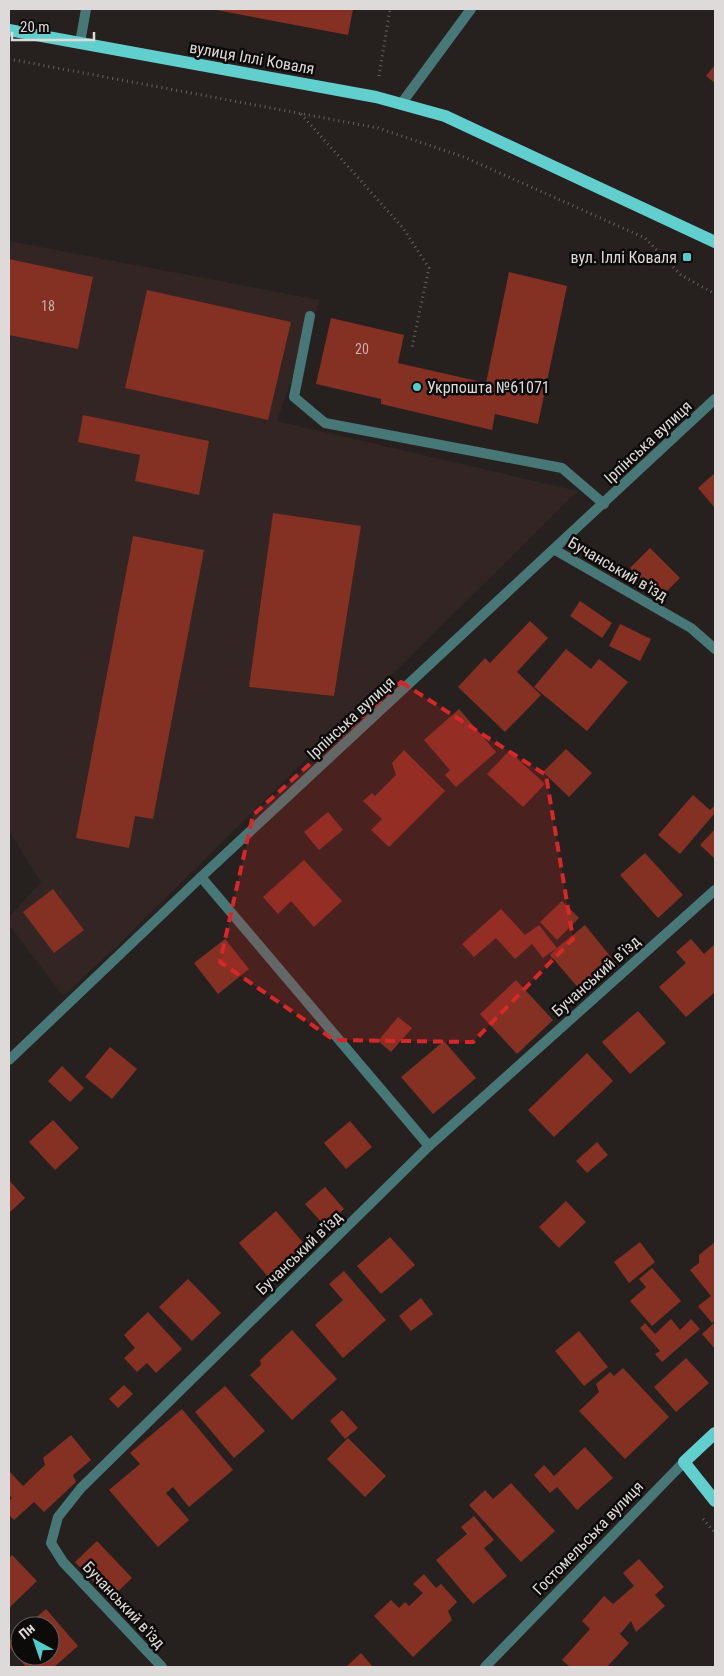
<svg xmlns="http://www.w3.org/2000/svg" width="724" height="1676" viewBox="0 0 724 1676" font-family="'Roboto Condensed',sans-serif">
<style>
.built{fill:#322523}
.building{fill:#843023}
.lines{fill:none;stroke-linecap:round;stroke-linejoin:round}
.path{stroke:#666260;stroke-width:3;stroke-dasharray:1 4;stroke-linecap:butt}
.lane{stroke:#477877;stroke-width:10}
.street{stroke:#477877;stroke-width:10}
.primary{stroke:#61cfce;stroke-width:12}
.marked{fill:#d62828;fill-opacity:0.2;stroke:#d62828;stroke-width:4;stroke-dasharray:10 6;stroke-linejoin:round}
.poi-dot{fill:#52cdcc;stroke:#0d0b0a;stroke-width:2}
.labels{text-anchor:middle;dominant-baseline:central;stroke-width:5;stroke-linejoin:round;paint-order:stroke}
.number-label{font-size:14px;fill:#c8b0ac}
.street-label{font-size:16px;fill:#dedad9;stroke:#0d0b0a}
.poi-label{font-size:16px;fill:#dedad9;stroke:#0d0b0a;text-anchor:end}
</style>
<rect width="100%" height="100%" fill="#26211f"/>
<path class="built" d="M 9,241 L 320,300 L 277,421 L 578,491 L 116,947 L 63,996 L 9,925 L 9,917 L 41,882 L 9,831 Z"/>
<g class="building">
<path d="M 211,9 L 353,9 L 348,35 Z"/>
<path d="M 715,65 L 715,83 L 706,76 Z"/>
<path d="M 9,259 L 93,277 L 78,349 L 9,335 Z"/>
<path d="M 509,272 L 567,286 L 538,424 L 495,414 L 492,430 L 381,404 L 381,399 L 316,384 L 331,318 L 404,335 L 398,363 L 486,383 Z"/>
<path d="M 147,290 L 291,322 L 268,420 L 125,388 Z"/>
<path d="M 83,415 L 209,441 L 199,495 L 135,481 L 140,455 L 78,442 Z"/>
<path d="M 715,473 L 715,508 L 698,488 Z"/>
<path d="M 273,513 L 361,526 L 334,696 L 249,687 Z"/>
<path d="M 133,536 L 204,550 L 153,819 L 135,816 L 129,848 L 76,838 Z"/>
<path d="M 650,548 L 680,578 L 660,598 L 630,568 Z"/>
<path d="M 580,601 L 612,623 L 602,638 L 570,616 Z"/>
<path d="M 530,621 L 548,638 L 517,672 L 541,695 L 505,732 L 458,687 L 485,658 L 490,663 Z"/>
<path d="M 620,624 L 651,639 L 640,661 L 609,646 Z"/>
<path d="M 566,649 L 591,669 L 599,659 L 628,682 L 587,731 L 534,687 Z"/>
<path d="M 459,709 L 496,752 L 456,787 L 445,775 L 450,770 L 424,740 Z"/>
<path d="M 566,749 L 592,773 L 569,797 L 543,772 Z"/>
<path d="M 404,750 L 445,791 L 389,847 L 371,830 L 382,819 L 363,801 L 372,793 L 375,796 L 396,775 L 392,763 Z"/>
<path d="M 509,751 L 545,784 L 523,807 L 487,774 Z"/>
<path d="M 693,795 L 710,810 L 715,805 L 715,815 L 714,814 L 680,854 L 658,835 Z"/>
<path d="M 328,812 L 343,830 L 319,850 L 304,832 Z"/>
<path d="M 715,829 L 715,859 L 700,845 Z"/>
<path d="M 645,853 L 683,895 L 658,918 L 620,875 Z"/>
<path d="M 304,860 L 342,901 L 314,927 L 291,901 L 278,914 L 263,897 Z"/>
<path d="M 53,889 L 84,930 L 54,953 L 23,912 Z"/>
<path d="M 562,901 L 579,918 L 557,940 L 540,922 Z"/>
<path d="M 501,909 L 525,935 L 539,925 L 557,948 L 543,958 L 532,944 L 515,959 L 496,938 L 474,957 L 462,944 Z"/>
<path d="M 585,925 L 615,962 L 581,991 L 550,955 L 557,948 Z"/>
<path d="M 225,939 L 249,969 L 218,994 L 194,963 Z"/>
<path d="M 691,939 L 704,954 L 715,944 L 715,992 L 686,1017 L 659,987 L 686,963 L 676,952 Z"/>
<path d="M 516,980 L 553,1020 L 517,1054 L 480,1014 Z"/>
<path d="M 638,1011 L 666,1043 L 630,1074 L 602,1042 Z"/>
<path d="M 398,1017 L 412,1028 L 391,1052 L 378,1041 Z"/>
<path d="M 444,1041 L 476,1078 L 433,1114 L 401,1077 Z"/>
<path d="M 110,1047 L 137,1069 L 112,1099 L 85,1077 Z"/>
<path d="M 587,1053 L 613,1081 L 554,1137 L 528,1110 Z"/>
<path d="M 62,1066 L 84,1088 L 70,1102 L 48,1081 Z"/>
<path d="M 53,1120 L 79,1148 L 55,1170 L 29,1142 Z"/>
<path d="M 350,1121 L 372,1147 L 346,1169 L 324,1143 Z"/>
<path d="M 597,1142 L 608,1155 L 587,1173 L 576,1161 Z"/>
<path d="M 9,1180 L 25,1198 L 9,1213 Z"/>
<path d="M 325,1187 L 344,1209 L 325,1226 L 305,1204 Z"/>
<path d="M 566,1201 L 586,1222 L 559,1248 L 539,1227 Z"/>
<path d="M 276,1211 L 306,1246 L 269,1278 L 239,1243 Z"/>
<path d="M 390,1237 L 415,1265 L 381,1294 L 357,1266 Z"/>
<path d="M 640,1242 L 655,1262 L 629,1283 L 614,1262 Z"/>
<path d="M 715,1242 L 715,1320 L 712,1323 L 698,1306 L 711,1296 L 690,1270 L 699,1263 L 699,1255 Z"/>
<path d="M 652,1268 L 681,1301 L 652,1326 L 630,1301 L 646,1287 L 639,1279 Z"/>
<path d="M 344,1271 L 386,1320 L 343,1358 L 315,1325 L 343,1300 L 329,1284 Z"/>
<path d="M 188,1279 L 221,1313 L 192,1341 L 159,1307 Z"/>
<path d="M 421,1298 L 433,1314 L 411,1331 L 399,1316 Z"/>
<path d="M 148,1312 L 182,1349 L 156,1373 L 147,1363 L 137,1372 L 124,1358 L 135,1348 L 124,1335 Z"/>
<path d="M 671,1319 L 680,1330 L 691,1319 L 700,1329 L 662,1362 L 655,1354 L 660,1351 L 640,1328 L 645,1323 L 655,1334 Z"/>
<path d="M 715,1322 L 715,1349 L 702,1334 Z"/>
<path d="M 292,1330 L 337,1379 L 292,1420 L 250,1375 L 261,1365 L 260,1360 Z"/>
<path d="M 579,1331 L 608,1367 L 584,1386 L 555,1351 Z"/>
<path d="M 686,1358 L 709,1383 L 676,1412 L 654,1387 Z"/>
<path d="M 623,1368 L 669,1417 L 625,1459 L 579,1411 L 599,1392 L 596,1384 L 610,1372 L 614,1376 Z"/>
<path d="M 124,1385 L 133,1394 L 118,1408 L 109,1399 Z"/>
<path d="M 225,1386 L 265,1431 L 234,1458 L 195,1412 Z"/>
<path d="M 182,1409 L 233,1470 L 189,1507 L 173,1487 L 166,1493 L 189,1520 L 158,1547 L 109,1490 L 140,1464 L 130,1453 Z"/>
<path d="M 342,1410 L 358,1428 L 345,1439 L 330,1421 Z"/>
<path d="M 71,1435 L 91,1460 L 73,1475 L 76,1482 L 44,1512 L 34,1502 L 14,1520 L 9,1515 L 9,1501 L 12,1498 L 9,1495 L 9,1473 L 10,1472 L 23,1486 L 45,1465 L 43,1458 Z"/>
<path d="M 348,1438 L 386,1476 L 365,1497 L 327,1459 Z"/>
<path d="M 585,1447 L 613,1478 L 577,1510 L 557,1487 L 550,1493 L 534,1475 L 544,1465 L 554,1476 Z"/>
<path d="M 511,1483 L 555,1531 L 521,1562 L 469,1505 L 485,1490 L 493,1499 Z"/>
<path d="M 474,1516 L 494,1540 L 484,1548 L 507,1576 L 473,1604 L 436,1560 L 467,1534 L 461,1527 Z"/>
<path d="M 97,1541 L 132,1578 L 110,1599 L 75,1562 Z"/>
<path d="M 12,1555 L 37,1581 L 9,1608 L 9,1558 Z"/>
<path d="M 639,1559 L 664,1587 L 655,1595 L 665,1606 L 636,1632 L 631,1621 L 620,1634 L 629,1643 L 607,1667 L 570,1667 L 562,1660 L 590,1629 L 582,1621 L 604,1596 L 613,1604 L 634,1586 L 623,1573 Z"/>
<path d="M 424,1574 L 436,1588 L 441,1584 L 457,1602 L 448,1611 L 452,1620 L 413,1657 L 374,1616 L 391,1600 L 399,1608 L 405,1602 L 409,1606 L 423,1593 L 413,1584 Z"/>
<path d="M 46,1609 L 78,1646 L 54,1667 L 26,1667 L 9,1647 L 9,1641 L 20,1631 L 20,1656 L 50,1656 L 50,1626 L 26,1626 Z"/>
<path d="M 361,1653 L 373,1667 L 346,1667 Z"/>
</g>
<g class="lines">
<g class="path">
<path d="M 9,59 L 378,128 L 464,157 L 645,238 L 681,275 L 715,294"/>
<path d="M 379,76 L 390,9"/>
<path d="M 301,114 L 403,228 L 429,268 L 412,347"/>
<path d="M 703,1519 L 715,1533"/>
</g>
<g class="lane">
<path d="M 80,43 L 86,9"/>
<path d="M 401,104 L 471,9"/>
<path d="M 310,316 L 294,397 L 325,423 L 562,468 L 604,504"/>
</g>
<g class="street">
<path d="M 555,550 L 691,628 L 715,649"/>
<path d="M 201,877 L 429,1146"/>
<path d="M 9,1060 L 201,877 L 715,399"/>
<path d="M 162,1667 L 63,1562 L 51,1543 L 58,1517 L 81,1488 L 429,1146 L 715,890"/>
<path d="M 485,1667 L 684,1462"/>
</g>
<g class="primary">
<path d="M 9,30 L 376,97 L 445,116 L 715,242"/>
<path d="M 715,1433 L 684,1462 L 715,1501"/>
</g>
</g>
<path class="marked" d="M 401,682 L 546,775 L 573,939 L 473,1042 L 334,1040 L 220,962 L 253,815 Z"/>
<g class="poi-dot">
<rect x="682" y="252" width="10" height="10" rx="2.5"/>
<circle cx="417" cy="387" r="5"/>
</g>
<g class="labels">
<g class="number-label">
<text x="48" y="306">18</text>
<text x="362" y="349">20</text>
</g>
<g class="street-label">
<text transform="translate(252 58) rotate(10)">вулиця Іллі Коваля</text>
<text transform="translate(648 442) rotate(-43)">Ірпінська вулиця</text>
<text transform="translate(618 569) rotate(30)">Бучанський в'їзд</text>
<text transform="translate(351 718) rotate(-43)">Ірпінська вулиця</text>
<text transform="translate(596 976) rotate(-42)">Бучанський в'їзд</text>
<text transform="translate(299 1253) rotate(-44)">Бучанський в'їзд</text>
<text transform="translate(588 1538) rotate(-46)">Гостомельська вулиця</text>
<text transform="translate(124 1605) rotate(47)">Бучанський в'їзд</text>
</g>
<g class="poi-label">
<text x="677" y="257">вул. Іллі Коваля</text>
<text x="427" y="387" text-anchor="start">Укрпошта №61071</text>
</g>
</g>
<rect width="724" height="1676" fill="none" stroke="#dedad9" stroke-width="20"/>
<g transform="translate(35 1641) rotate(320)"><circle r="24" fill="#0d0b0a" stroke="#615e5d"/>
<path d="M0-4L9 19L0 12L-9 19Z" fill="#52cdcc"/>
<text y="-8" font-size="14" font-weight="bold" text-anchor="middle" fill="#dedad9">Пн</text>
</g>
<path d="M12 32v8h82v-8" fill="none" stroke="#dedad9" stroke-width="2.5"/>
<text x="20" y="32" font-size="15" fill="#dedad9" stroke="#0d0b0a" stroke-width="4" paint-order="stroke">20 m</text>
</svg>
